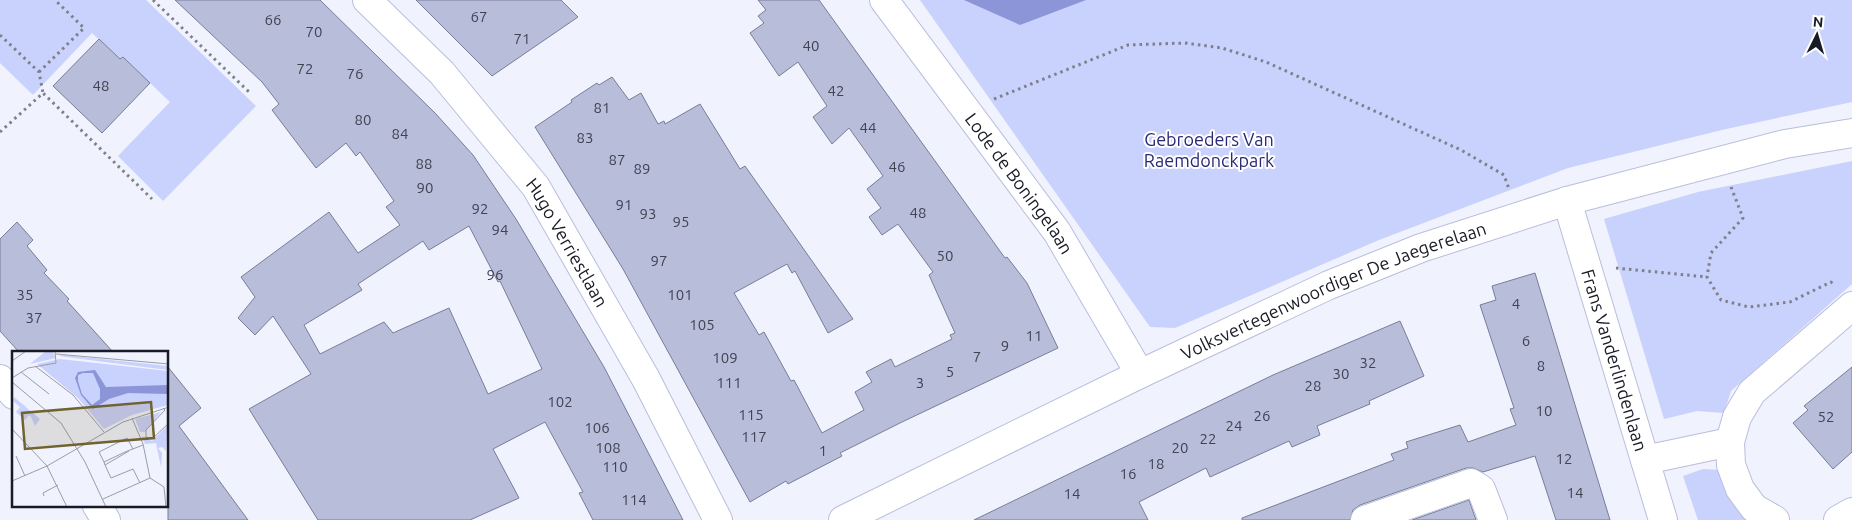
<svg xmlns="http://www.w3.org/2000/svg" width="1852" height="520" viewBox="0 0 1852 520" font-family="Ubuntu,sans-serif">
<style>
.green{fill:#c9d1fd}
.water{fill:#8c95d8}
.building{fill:#b8bdda;stroke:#787d98;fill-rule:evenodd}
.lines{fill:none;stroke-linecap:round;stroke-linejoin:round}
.minor-casing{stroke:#b9bedb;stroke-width:30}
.path{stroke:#7e808b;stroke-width:3;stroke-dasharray:2.5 4;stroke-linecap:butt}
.minor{stroke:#fff;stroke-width:28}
.labels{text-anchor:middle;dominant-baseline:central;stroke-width:4;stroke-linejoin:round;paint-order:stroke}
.number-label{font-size:15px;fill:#404352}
.park-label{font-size:18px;fill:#2a2976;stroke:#fff}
.street-label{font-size:18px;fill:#181a24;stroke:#fff}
.inset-road{fill:none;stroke:#9a9ca7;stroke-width:1}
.view{fill:#6f632f;fill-opacity:0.15;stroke:#6f632f;stroke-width:2.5}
.inset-edge{fill:none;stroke:#181a24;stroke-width:2.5}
</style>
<rect width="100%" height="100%" fill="#f0f2fe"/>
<g class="green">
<path d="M 0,0 L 146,0 L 256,106 L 163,201 L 118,156 L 170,102 L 123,57 L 120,59 L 92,33 L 33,95 L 0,63 Z"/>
<path d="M 920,0 L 1852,0 L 1852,102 L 1726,129 L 1568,168 L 1379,240 L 1175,328 L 1150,327 Z"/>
<path d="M 1852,161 L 1852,284 L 1731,391 L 1724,413 L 1697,411 L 1664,419 L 1604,219 L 1698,192 Z"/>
<path d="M 1703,469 L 1720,470 L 1752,520 L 1698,520 L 1683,476 Z"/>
</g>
<path class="water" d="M 964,0 L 1086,0 L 1020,25 Z"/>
<g class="building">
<path d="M 175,0 L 320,0 L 435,113 L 473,155 L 516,219 L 604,367 L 683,520 L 593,520 L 579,493 L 583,492 L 545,422 L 493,449 L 519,498 L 470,520 L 318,520 L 249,409 L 311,374 L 273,316 L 255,335 L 238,318 L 255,297 L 241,277 L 329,212 L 358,253 L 400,225 L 386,207 L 394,201 L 360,152 L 356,156 L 346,143 L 316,168 L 272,110 L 279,104 L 262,82 ZM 469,226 L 498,282 L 500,281 L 542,369 L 488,394 L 449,308 L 393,333 L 384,322 L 320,354 L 304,325 L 362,290 L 358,284 L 423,241 L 429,250 Z"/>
<path d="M 416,0 L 561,0 L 578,17 L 492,76 Z"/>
<path d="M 758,0 L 819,0 L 1005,258 L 1007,257 L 1027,283 L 1058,348 L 902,422 L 840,453 L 842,456 L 788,484 L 786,481 L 750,502 L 623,269 L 535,127 L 572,102 L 571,100 L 597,83 L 599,85 L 612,77 L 629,100 L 641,93 L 658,124 L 664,121 L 665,124 L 700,104 L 740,169 L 745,166 L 853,319 L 828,333 L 795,271 L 792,273 L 787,264 L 734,293 L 759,335 L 764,332 L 791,381 L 794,380 L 822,433 L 864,410 L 855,392 L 872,382 L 866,372 L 891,359 L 895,367 L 952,339 L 950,335 L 955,333 L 929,275 L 933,272 L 898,224 L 882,235 L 869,217 L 881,208 L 867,189 L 883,176 L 869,156 L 849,128 L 832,144 L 813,117 L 827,106 L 798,62 L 779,76 L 750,33 L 764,23 L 758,16 L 766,10 Z"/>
<path d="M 99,39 L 120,59 L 123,57 L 150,83 L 102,133 L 53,86 Z"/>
<path d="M 17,222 L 33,240 L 27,246 L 47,270 L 44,273 L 69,299 L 67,301 L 113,352 L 19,352 L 0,331 L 0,239 Z"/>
<path d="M 1535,273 L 1610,520 L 1556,520 L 1535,456 L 1483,472 L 1473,468 L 1466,468 L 1360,505 L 1353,510 L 1350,520 L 1242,520 L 1242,518 L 1394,460 L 1391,454 L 1408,448 L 1406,442 L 1460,425 L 1468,442 L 1516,425 L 1510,409 L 1514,408 L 1480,305 L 1496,300 L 1492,286 Z"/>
<path d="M 1400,321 L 1424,376 L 1369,401 L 1370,404 L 1317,426 L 1320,435 L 1292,447 L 1289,441 L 1210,477 L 1206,468 L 1139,502 L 1148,520 L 974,520 L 1273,375 Z"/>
<path d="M 168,367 L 201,408 L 179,426 L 248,520 L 168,520 Z"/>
<path d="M 1852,367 L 1852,452 L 1833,469 L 1793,423 L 1808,410 L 1804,406 Z"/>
<path d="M 1469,500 L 1476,520 L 1412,520 Z"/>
</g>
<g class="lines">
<g class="minor-casing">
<g id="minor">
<path id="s1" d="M 367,0 L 442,73 L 536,187 L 646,379 L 718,520"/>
<path id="s2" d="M 884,0 L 1057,232 L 1140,374"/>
<path id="s3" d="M 1567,201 L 1663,520"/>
<path d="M 0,379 L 14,395"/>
<path d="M 1645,460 L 1730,442"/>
<path d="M 97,506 L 106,520"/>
<path id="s4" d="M 843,520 L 1140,374 L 1329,285 L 1421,248 L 1567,201 L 1785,144 L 1852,133"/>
<path d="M 1365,520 L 1471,483 L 1481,489 L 1493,520"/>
<path d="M 1775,520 L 1754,508 L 1740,489 L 1731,465 L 1730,442 L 1737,417 L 1752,392 L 1852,306"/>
<path d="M 1838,520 L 1852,512"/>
</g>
</g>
<g class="path">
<path d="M 153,0 L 249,92"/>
<path d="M 0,35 L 39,72 L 43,93"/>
<path d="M 39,72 L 84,28 L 55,0"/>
<path d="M 994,99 L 1128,45 L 1185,43 L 1222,48 L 1266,62 L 1461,150 L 1504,175 L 1509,189"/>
<path d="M 0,132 L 43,93 L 152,199"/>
<path d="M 1731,187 L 1743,218 L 1711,253 L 1707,277 L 1721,300 L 1749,307 L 1790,302 L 1831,282 L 1834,285"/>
<path d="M 1616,268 L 1707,277"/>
</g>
<use href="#minor" class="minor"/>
</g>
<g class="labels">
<g class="number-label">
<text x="479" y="16">67</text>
<text x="273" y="19">66</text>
<text x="314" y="31">70</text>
<text x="522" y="38">71</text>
<text x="811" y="45">40</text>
<text x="305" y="68">72</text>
<text x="355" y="73">76</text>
<text x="101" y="85">48</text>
<text x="836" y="90">42</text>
<text x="602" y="107">81</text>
<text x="363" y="119">80</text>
<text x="868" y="127">44</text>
<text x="400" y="133">84</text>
<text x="585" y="137">83</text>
<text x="617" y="159">87</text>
<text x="424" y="163">88</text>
<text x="897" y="166">46</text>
<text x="642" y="168">89</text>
<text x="425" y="187">90</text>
<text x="624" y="204">91</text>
<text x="480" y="208">92</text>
<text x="918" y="212">48</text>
<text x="648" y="213">93</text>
<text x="681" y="221">95</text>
<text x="500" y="229">94</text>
<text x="945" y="255">50</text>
<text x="659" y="260">97</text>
<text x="495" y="274">96</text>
<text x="25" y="294">35</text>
<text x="680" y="294">101</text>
<text x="1516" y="303">4</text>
<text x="34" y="317">37</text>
<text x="702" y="324">105</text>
<text x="1034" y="335">11</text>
<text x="1526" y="340">6</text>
<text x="1005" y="345">9</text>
<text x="977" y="356">7</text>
<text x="725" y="357">109</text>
<text x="1368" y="362">32</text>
<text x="1541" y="365">8</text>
<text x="950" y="371">5</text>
<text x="1341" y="373">30</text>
<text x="729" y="382">111</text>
<text x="920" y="382">3</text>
<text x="1313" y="385">28</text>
<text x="560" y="401">102</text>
<text x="1544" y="410">10</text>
<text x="751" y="414">115</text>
<text x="1262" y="415">26</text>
<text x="1826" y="416">52</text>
<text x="1234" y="425">24</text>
<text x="597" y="427">106</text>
<text x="754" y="436">117</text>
<text x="1208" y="438">22</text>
<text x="608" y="447">108</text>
<text x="1180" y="447">20</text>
<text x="823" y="450">1</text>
<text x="1564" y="458">12</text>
<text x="1156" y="463">18</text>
<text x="615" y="466">110</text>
<text x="1128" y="473">16</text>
<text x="1575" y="492">14</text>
<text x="1072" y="493">14</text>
<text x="634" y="499">114</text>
</g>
<g class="park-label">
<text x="1209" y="139">Gebroeders Van<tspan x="1209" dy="21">Raemdonckpark</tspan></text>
</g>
<g class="street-label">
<text stroke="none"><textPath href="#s2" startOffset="228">Lode de Boningelaan</textPath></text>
<text stroke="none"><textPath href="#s1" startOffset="316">Hugo Verriestlaan</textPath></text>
<text stroke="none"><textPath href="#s4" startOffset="542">Volksvertegenwoordiger De Jaegerelaan</textPath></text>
<text stroke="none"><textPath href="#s3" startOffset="166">Frans Vanderlindenlaan</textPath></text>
</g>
</g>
<g transform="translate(12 351)">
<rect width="156" height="156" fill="#f0f2fe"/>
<path d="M 34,0 L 40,0 L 44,7 L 18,13 ZM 52,4 L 156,15 L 156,19 L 46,5 ZM 48,8 L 156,20 L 156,54 L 120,64 L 92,78 L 66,47 L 25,13 ZM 2,46 L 28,68 L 23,75 L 19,66 L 17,64 L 13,69 L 4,61 L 8,56 L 1,50 ZM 149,61 L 133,81 L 128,81 L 123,68 ZM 155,75 L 154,100 L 150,96 L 146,97 L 150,102 L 149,116 L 144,92 L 133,93 L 130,85 L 140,90 Z" fill="#c9d1fd"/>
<path d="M 83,19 L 94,36 L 156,34 L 156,43 L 116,42 L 97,48 L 81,58 L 69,44 L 63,27 L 66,21 ZM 71,22 L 81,22 L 88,38 L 88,48 L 80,54 L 70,43 L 66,30 L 66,24 Z" fill="#8c95d8" fill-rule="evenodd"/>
<path class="inset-road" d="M 44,3 L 157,13M 0,10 L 14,0M 23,15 L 61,44 L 92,81M 9,21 L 37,43M 0,27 L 16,17 L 44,12 L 43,0M 0,31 L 49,72 L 73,111 L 94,156M 151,57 L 153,59 L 134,79 L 134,86 L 140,88 L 157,72M 0,78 L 35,115 L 55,156M 117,100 L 93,114 L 92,111 L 113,101 L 131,94M 4,105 L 13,125M 92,111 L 87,101 L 115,87 L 121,98M 93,114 L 99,127 L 121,118 L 128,132M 138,127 L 152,136 L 154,156M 0,130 L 35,115 L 111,71 L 157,56M 32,145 L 31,142 L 46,134M 91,148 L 138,127 L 131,93 L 120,67"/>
<path class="view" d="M 139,51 L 142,87 L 13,98 L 10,62 Z"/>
<rect width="156" height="156" class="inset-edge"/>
</g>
<g transform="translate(1817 35) rotate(5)" stroke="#ffffff" stroke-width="4" paint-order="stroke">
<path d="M0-4L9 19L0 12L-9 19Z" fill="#181a24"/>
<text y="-8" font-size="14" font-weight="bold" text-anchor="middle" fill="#181a24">N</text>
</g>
</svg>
